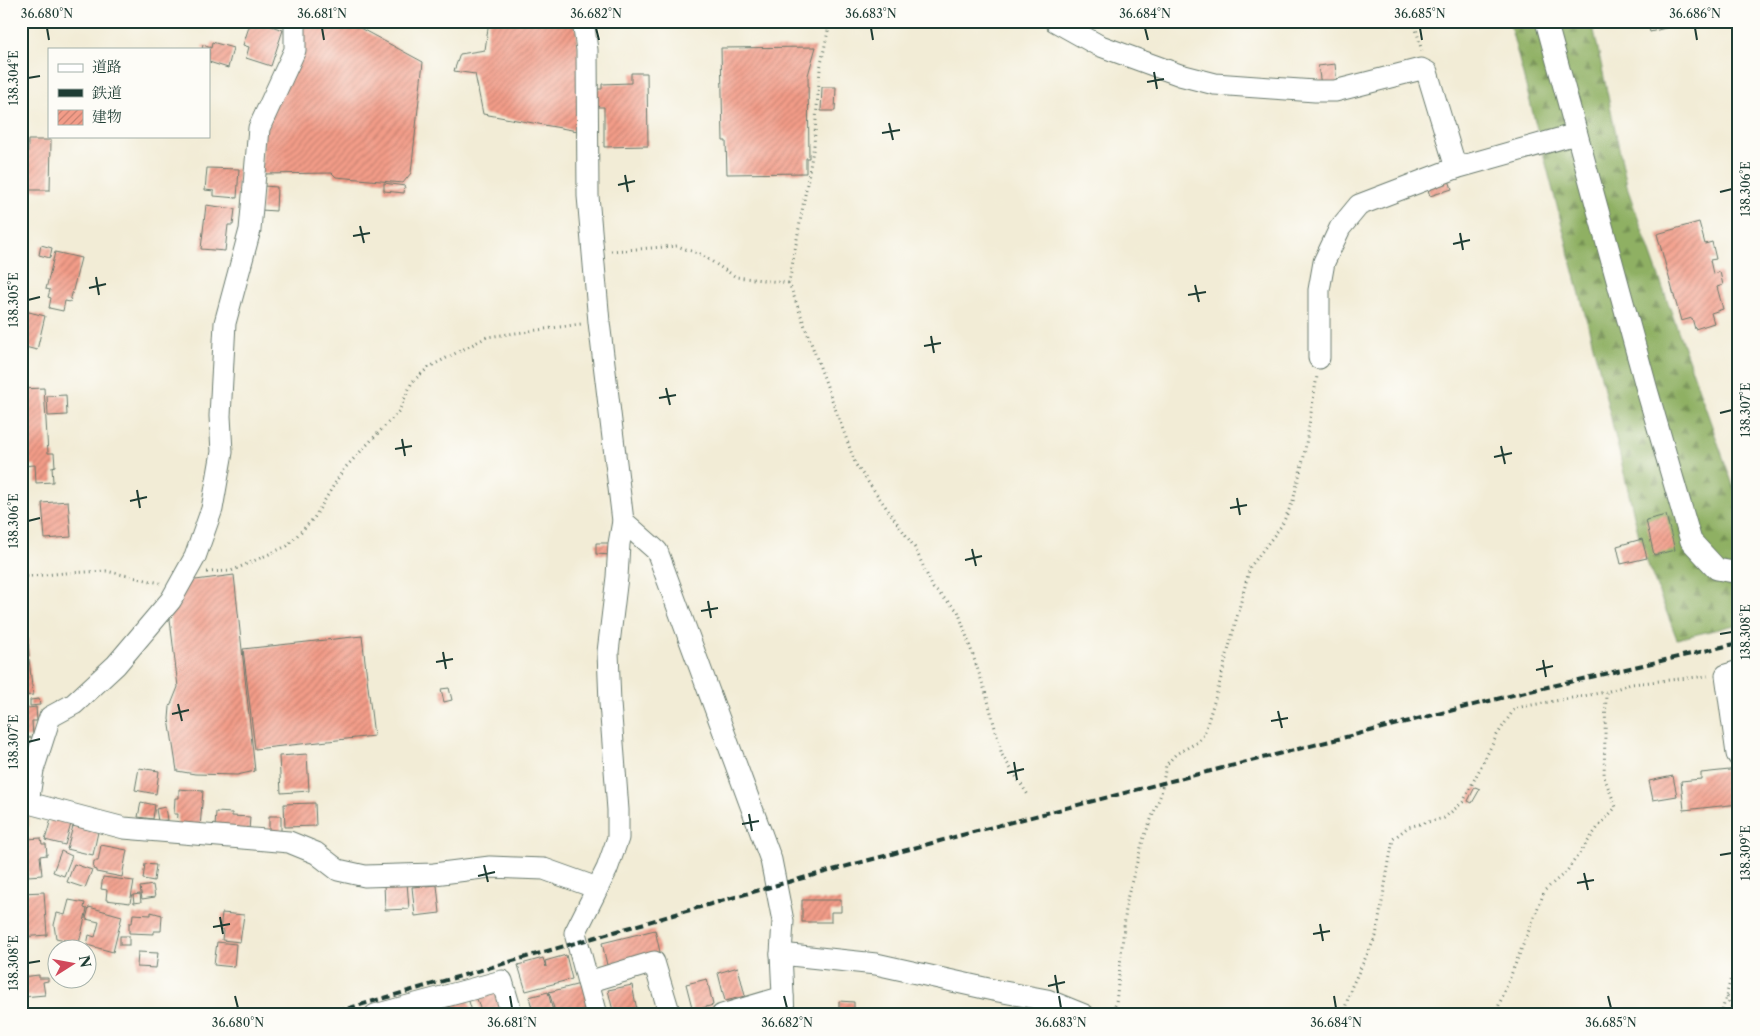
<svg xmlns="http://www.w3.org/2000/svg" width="1760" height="1036" viewBox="0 0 1760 1036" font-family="'Libre Caslon Text','Noto Serif JP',serif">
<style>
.forest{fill:url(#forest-firs);stroke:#57764c}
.building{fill:url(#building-hatch)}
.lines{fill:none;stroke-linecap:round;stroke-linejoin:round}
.minor-casing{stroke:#697a6d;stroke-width:23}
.path{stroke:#697a6d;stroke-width:3;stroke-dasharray:1 4;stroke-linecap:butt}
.minor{stroke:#fff;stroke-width:21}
.rail{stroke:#1f3d34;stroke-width:4;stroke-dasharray:8 4;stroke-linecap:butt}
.ticks{fill:none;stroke:#1f3d34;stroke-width:2}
.neatline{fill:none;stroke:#1f3d34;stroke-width:2}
.ticks-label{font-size:12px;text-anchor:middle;fill:#1f3d34}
</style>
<defs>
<pattern id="forest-firs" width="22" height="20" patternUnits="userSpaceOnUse" patternTransform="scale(1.25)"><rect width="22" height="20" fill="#8fb064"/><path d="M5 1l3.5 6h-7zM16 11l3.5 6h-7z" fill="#749053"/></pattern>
<pattern id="building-hatch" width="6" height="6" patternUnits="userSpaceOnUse" patternTransform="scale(1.25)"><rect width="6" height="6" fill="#f39c88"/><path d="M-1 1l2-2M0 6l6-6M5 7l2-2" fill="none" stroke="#c48070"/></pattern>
</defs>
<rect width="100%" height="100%" fill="#fdfcf7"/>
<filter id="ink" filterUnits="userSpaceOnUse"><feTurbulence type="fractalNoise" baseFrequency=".02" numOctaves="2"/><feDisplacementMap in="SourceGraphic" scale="10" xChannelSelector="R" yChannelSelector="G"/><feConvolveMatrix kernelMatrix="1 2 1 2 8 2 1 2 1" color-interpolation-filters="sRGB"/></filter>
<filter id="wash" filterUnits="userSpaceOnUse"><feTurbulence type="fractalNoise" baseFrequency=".0096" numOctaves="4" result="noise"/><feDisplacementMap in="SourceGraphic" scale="20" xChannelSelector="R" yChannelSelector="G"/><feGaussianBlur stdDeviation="1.12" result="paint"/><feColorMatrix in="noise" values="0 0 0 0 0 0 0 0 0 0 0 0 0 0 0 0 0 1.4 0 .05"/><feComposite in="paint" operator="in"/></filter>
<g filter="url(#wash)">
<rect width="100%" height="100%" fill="#f2ecd6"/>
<path class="forest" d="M 1509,21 L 1592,21 L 1628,190 L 1739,502 L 1739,624 L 1677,639 L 1642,549 L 1599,368 Z"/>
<g id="blocks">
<g class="building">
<path d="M 251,21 L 257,21 L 283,30 L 271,66 L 246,58 L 249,47 L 243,45 Z"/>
<path d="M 302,21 L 347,21 L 423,62 L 411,173 L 403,183 L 336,177 L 332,173 L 261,174 L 264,131 Z"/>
<path d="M 489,21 L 573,21 L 577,30 L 583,132 L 483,114 L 475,74 L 454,71 L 460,54 L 485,50 Z"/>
<path d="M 1647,21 L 1688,21 L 1688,22 L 1650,32 Z"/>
<path d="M 212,42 L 233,48 L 228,68 L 209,62 L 209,49 L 202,49 L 203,45 L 211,48 Z"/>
<path d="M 816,47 L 808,75 L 809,158 L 806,158 L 806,173 L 727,174 L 726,141 L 723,141 L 721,48 Z"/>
<path d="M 1335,64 L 1337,83 L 1321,85 L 1318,66 Z"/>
<path d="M 631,73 L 647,73 L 648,146 L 604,147 L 604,107 L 596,107 L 596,89 L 602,89 L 602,84 L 631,83 Z"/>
<path d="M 822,87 L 836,87 L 835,111 L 821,111 Z"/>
<path d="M 28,140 L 51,140 L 50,190 L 27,190 Z"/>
<path d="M 207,168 L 239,169 L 237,198 L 214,196 L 214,191 L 205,190 Z"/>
<path d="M 1448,177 L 1452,189 L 1430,196 L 1426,184 Z"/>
<path d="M 384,183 L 405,186 L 404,193 L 384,191 Z"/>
<path d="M 264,186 L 277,187 L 276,211 L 261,210 Z"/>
<path d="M 206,205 L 235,209 L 233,225 L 228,225 L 225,251 L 201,249 Z"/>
<path d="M 1699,222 L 1705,244 L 1712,242 L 1716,259 L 1710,260 L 1713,274 L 1720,272 L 1723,285 L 1717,287 L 1723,309 L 1711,313 L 1714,323 L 1695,329 L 1692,318 L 1681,321 L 1657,234 Z"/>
<path d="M 41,245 L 52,248 L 50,258 L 39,255 Z"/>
<path d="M 55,252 L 81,258 L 70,302 L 65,301 L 63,311 L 49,308 L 51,298 L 48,297 L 50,290 L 46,289 Z"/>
<path d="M 21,310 L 45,316 L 37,350 L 21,346 Z"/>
<path d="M 44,388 L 48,453 L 54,453 L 55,466 L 52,467 L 53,482 L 36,483 L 35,465 L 21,466 L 21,389 Z"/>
<path d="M 66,395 L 67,415 L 48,416 L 47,396 Z"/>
<path d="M 68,501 L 71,537 L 45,539 L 42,503 Z"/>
<path d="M 1666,515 L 1675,550 L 1654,555 L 1646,520 Z"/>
<path d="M 1642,539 L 1647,558 L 1621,564 L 1617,546 Z"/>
<path d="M 596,543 L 611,543 L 611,555 L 596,554 Z"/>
<path d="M 234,575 L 255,771 L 237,775 L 195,774 L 177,771 L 169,719 L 170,707 L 178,687 L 169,611 L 188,581 Z"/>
<path d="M 21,618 L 23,618 L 25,637 L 28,638 L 29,656 L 21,657 Z"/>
<path d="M 362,636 L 374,736 L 255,749 L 243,649 Z"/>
<path d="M 21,659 L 29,659 L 33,695 L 21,696 Z"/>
<path d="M 449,688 L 452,700 L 444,702 L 441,689 Z"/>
<path d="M 39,699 L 40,705 L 30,706 L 30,700 Z"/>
<path d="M 36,707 L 37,721 L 32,721 L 33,737 L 21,738 L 21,709 Z"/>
<path d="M 307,754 L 309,791 L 281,793 L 279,756 Z"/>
<path d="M 139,768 L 159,771 L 156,794 L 135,790 Z"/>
<path d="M 1739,769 L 1739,804 L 1684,810 L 1681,781 L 1701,779 L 1701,773 Z"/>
<path d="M 1673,776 L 1677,796 L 1653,800 L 1649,781 Z"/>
<path d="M 1475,787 L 1480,789 L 1472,803 L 1468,801 Z"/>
<path d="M 179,789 L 203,791 L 200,828 L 177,826 L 178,814 L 174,814 L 175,798 L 179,798 Z"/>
<path d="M 141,802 L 155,805 L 153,819 L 138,817 Z"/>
<path d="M 315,803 L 316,826 L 285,827 L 284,804 Z"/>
<path d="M 165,807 L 167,820 L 158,821 L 156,809 Z"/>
<path d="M 28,809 L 29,826 L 21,827 L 21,810 Z"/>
<path d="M 216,812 L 232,813 L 232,816 L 250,817 L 249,831 L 215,827 Z"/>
<path d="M 269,816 L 281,816 L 281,835 L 269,834 Z"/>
<path d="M 51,819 L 71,824 L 65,845 L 45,840 Z"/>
<path d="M 73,826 L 98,832 L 93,855 L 67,849 Z"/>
<path d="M 41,838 L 42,844 L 46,844 L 47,855 L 40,856 L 42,875 L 28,876 L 28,870 L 21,870 L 21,848 L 27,847 L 27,839 Z"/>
<path d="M 101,845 L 127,850 L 122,877 L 96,872 L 96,870 L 93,869 L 94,861 L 98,861 Z"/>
<path d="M 61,851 L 72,856 L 64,876 L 53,872 Z"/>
<path d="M 74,864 L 92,870 L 85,888 L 67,882 Z"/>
<path d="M 145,864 L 156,865 L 154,881 L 143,879 Z"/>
<path d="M 103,877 L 134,881 L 130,903 L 106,900 L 107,890 L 101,889 Z"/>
<path d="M 407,882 L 409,909 L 385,910 L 384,883 Z"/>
<path d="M 153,885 L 155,897 L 142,899 L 140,887 Z"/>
<path d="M 437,885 L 440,913 L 415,916 L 412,887 Z"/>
<path d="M 44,892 L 47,935 L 21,937 L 21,893 Z"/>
<path d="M 140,894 L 141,902 L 134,903 L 133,895 Z"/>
<path d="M 69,900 L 85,903 L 84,908 L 87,909 L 79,943 L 56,938 L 54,925 L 57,913 L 65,915 Z"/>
<path d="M 802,900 L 841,900 L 841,912 L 831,912 L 831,922 L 802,922 Z"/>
<path d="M 89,907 L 122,916 L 113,952 L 87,945 L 89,935 L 95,937 L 99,922 L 86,919 Z"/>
<path d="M 151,912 L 162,915 L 161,931 L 154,931 L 154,934 L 129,933 L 129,923 L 132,923 L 133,914 L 151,915 Z"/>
<path d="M 222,913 L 244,915 L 240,942 L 222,940 L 223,930 L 220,929 Z"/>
<path d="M 655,930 L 660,952 L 607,965 L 602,943 Z"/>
<rect x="120" y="936" width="9" height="9"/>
<path d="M 217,942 L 236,944 L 234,967 L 214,965 Z"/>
<path d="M 138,952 L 158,953 L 156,968 L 137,967 Z"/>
<path d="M 566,955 L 572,979 L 526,991 L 518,965 L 543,958 L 546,967 L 545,961 Z"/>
<path d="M 738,967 L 745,996 L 725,1001 L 718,973 Z"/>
<path d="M 39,975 L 39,978 L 48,978 L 48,981 L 43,982 L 45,995 L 23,997 L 21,990 L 21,977 Z"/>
<path d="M 707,979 L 713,1005 L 693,1011 L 686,984 Z"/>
<path d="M 584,983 L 591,1008 L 565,1015 L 556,1015 L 549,992 Z"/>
<path d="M 499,985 L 506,1010 L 488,1015 L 482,1015 L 475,992 Z"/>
<path d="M 632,985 L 638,1015 L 614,1015 L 608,990 Z"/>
<path d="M 548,992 L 554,1015 L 534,1015 L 529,997 Z"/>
<path d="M 468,998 L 473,1015 L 451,1015 L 448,1003 Z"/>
<path d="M 839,1001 L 854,1002 L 854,1013 L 839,1012 Z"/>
</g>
</g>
</g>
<g filter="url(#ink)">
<use href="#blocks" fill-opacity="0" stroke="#697a6d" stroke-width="1"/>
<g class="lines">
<g class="minor-casing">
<g id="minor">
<path d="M 583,21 L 587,50 L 588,196 L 599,322 L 623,521 L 619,544 L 617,577 L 608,652 L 610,703 L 618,810 L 618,838 L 607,869 L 575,933 L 588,982 L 654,962 L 670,1015"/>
<path d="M 1055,21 L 1098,45 L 1180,75 L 1215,84 L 1315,91 L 1335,91 L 1421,69 L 1427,72 L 1456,168"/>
<path d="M 1546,21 L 1647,390 L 1691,541 L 1717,569 L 1739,573"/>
<path d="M 1319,358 L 1319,290 L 1324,262 L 1340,228 L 1359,205 L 1456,168 L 1576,134"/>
<path d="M 623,521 L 657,551 L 771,860 L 783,921 L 781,954 L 784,1015"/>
<path d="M 1739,671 L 1726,675 L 1737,754 L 1739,757"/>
<path d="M 21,801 L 124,828 L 289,842 L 316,853 L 338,870 L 365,876 L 434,874 L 490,867 L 544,869 L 597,888"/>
<path d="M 28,803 L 33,770 L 50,717 L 74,704 L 116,665 L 171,600 L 195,557 L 212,509 L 222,452 L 220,416 L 225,323 L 250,230 L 259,128 L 295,50 L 295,21"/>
<path d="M 781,954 L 876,964 L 993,990 L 1047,1000 L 1084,1015"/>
<path d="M 588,982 L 597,1015"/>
<path d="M 375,1015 L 502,981 L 512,1015"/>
<path d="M 722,1015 L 783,997"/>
</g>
</g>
<g class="path">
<path d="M 830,21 L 820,69 L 814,145 L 789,283 L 856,465 L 915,548 L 933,588 L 958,611 L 987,697 L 1002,755 L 1028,795"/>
<path d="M 1414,21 L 1422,52"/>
<path d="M 611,251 L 677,246 L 700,254 L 736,277 L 789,283"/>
<path d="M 207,572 L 231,571 L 287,546 L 314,518 L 343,470 L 399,411 L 412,382 L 429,367 L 487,337 L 581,324"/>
<path d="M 21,577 L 65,573 L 106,571 L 160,583"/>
<path d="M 1726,997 L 1736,1015"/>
<path d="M 1111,1015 L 1116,1003 L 1127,899 L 1143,840 L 1161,794 L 1166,765 L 1176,754 L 1198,742 L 1204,734 L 1218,689 L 1250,567 L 1282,525 L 1293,501 L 1304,456 L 1317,376"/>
<path d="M 1343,1015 L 1351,988 L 1376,936 L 1393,839 L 1408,827 L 1444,818 L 1463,802 L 1497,735 L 1515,708 L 1606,692"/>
<path d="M 1495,1015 L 1545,890 L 1567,871 L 1598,827 L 1616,807 L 1604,777 L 1606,692 L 1631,684 L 1708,676"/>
<path d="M 1721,1015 L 1731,978 L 1739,964"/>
</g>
<use href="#minor" class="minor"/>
<path class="rail" d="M 325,1015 L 777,885 L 973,832 L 1163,783 L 1517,694 L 1739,643"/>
</g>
</g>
<path class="ticks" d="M 47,28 L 49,40M 322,28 L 324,40M 596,28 L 599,40M 871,28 L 873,40M 1145,28 L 1148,40M 1420,28 L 1422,40M 1695,28 L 1697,40M 1154,72 L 1157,89M 28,78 L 40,76M 1147,82 L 1164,79M 889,123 L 893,140M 882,133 L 900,130M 625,175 L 628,192M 618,185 L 635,181M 1720,192 L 1732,189M 360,226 L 364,243M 1460,233 L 1463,250M 353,236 L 370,233M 1453,244 L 1470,240M 96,277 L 99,295M 1195,285 L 1199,302M 89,288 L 106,284M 1188,295 L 1206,292M 28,300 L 40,297M 931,336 L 934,353M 924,346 L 941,343M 666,388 L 670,405M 659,398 L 676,395M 1720,413 L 1732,410M 402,439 L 405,456M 1501,446 L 1505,464M 395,449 L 412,446M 1494,457 L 1512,453M 137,490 L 140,508M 1237,498 L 1240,515M 130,501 L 147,497M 1230,508 L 1247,505M 28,521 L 40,518M 972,549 L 976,566M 965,560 L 982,556M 708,601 L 711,618M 701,611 L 718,608M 1720,634 L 1732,632M 443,652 L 446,669M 1543,660 L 1546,677M 436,662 L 453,659M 1536,670 L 1553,666M 178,704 L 182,721M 1278,711 L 1282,728M 172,714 L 189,710M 1271,721 L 1288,718M 28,742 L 40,739M 1014,762 L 1017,780M 1007,773 L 1024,769M 749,814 L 752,831M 742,824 L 759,821M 1720,855 L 1732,853M 484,865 L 488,882M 1584,873 L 1588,890M 478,876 L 495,872M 1577,883 L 1594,880M 220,917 L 223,934M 1320,924 L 1323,941M 213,927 L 230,924M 1313,934 L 1330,931M 28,963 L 40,961M 1055,975 L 1058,993M 1048,986 L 1065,982M 235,996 L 238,1008M 510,996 L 512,1008M 784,996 L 787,1008M 1059,996 L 1061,1008M 1334,996 L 1336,1008M 1608,996 L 1611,1008"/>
<rect width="1760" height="1036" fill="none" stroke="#fdfcf7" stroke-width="55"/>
<rect x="48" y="48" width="162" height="90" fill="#fdfcf7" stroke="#a4b0a9"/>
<rect x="58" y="64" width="25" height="8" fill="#ffffff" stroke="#a4b0a9"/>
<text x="92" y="72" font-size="15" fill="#1f3d34">道路</text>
<rect x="58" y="89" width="25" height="8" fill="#1f3d34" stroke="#a4b0a9"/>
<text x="92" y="98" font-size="15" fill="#1f3d34">鉄道</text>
<rect x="58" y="110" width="25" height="15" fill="url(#building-hatch)" stroke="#a4b0a9"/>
<text x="92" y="122" font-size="15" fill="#1f3d34">建物</text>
<g transform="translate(72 964) rotate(79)"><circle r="24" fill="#fdfcf7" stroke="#a4b0a9"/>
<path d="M0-4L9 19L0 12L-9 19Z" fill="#d1495b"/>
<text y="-8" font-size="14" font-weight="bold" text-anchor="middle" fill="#1f3d34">N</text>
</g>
<rect x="28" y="28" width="1704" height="980" class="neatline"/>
<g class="ticks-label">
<text x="47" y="18">36.680°N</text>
<text x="322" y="18">36.681°N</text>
<text x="596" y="18">36.682°N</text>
<text x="871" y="18">36.683°N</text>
<text x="1145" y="18">36.684°N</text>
<text x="1420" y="18">36.685°N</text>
<text x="1695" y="18">36.686°N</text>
<text transform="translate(14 78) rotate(-90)" y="4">138.304°E</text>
<text transform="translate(1746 189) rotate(-90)" y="4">138.306°E</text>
<text transform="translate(14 300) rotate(-90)" y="4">138.305°E</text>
<text transform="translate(1746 410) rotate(-90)" y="4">138.307°E</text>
<text transform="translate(14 521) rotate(-90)" y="4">138.306°E</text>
<text transform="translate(1746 632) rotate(-90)" y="4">138.308°E</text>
<text transform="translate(14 742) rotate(-90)" y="4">138.307°E</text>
<text transform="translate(1746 853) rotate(-90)" y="4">138.309°E</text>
<text transform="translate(14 963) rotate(-90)" y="4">138.308°E</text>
<text x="238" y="1027">36.680°N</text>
<text x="512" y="1027">36.681°N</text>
<text x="787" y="1027">36.682°N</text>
<text x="1061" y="1027">36.683°N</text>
<text x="1336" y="1027">36.684°N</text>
<text x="1611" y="1027">36.685°N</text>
</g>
</svg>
